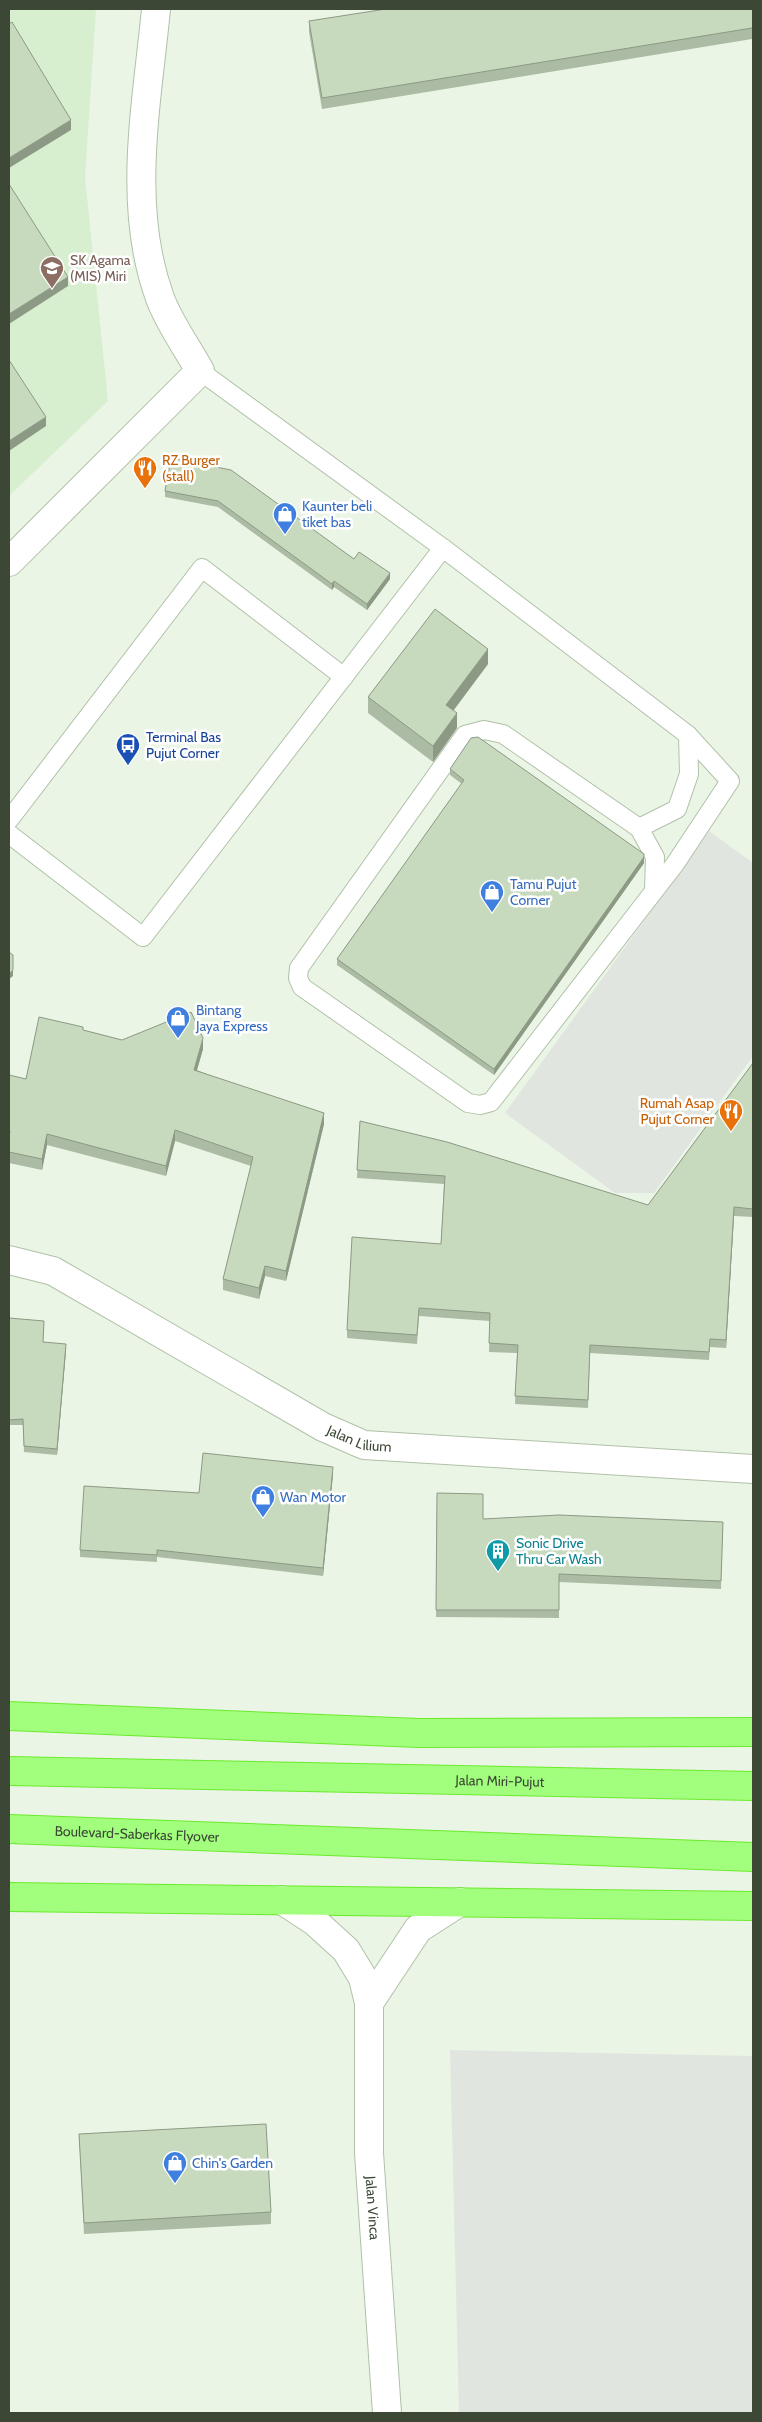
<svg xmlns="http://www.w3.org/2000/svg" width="762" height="2422" viewBox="0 0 762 2422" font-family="Cabin,sans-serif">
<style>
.education{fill:#d7efcf}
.parking{fill:#e1e5df}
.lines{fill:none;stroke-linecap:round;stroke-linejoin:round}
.service-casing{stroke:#b0c1a8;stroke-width:20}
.minor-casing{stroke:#b0c1a8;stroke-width:30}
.trunk-casing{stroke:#6aeb2a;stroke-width:30}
.service{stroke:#fff;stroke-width:18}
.minor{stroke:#fff;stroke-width:28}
.trunk{stroke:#a2ff7e;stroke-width:28}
.wall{fill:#acbba3}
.shaded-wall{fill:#8c9984}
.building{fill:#c8dabd;stroke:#8c9984}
.labels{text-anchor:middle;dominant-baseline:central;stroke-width:5;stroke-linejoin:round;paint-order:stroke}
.education-label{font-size:14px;fill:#785e54;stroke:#fff;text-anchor:start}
.food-label{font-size:14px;fill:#c56008;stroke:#fff;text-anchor:start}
.shop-label{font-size:14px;fill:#366cbe;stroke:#fff;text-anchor:start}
.transit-label{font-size:14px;fill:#164399;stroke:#fff;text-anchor:start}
.street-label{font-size:14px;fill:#3c4835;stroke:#fff}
.culture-label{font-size:14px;fill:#0d838f;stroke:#fff;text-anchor:start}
</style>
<rect width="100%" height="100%" fill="#eaf5e6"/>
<path class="education" d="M 9,9 L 96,9 L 85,177 L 108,401 L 9,496 Z"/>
<g class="parking">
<path d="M 709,831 L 753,863 L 753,1056 L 654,1193 L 615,1193 L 505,1113 Z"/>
<path d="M 450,2050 L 753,2056 L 753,2413 L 459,2413 Z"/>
</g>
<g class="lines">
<g class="service-casing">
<g id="service">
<path d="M 200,371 L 443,548 L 688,735 L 730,781 L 675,864 L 491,1102 L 480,1105 L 468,1103 L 302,987 L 298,978 L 299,968 L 465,735 L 484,730 L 503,734 L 639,828 L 655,857 L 654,890"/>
<path d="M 9,820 L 202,568 L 344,677"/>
<path d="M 639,828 L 677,809 L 689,774 L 688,735"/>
<path d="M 9,834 L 143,937 L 443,548"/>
</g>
</g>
<g class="minor-casing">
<g id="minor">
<path d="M 9,562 L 200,371 C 187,347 169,323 160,298 C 126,205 147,104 156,9"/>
<path id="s1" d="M 9,1260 L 53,1271 L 323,1427 L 364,1445 L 753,1469"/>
<path id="s2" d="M 282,1900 L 314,1921 L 346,1950 L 363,1978 L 369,2003 L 369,2153 L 387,2413"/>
<path d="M 369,2003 L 418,1929 L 460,1902"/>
</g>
</g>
<g class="trunk-casing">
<g id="trunk">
<path d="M 9,1716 L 419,1733 L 753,1732"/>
<path id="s3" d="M 9,1771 L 753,1786"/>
<path id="s4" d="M 9,1829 L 753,1857"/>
<path d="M 9,1897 L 753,1906"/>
</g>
</g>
<use href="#service" class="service"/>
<use href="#minor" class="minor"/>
<use href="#trunk" class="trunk"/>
</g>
<g class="wall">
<path d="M 753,9 L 753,43 L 752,39 L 322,109 L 309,32 L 309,21 Z"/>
<path d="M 171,458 L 354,559 L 390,579 L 367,610 L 334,587 L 332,590 L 218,507 L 165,497 L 165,491 Z"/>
<path d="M 488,664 L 454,710 L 457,728 L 433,762 L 368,713 L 368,697 Z"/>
<path d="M 450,769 L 644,854 L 644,863 L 494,1075 L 337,965 L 337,959 L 462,784 L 450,775 Z"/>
<path d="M 83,1030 L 122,1040 L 203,1049 L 197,1070 L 324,1124 L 286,1281 L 265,1276 L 259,1299 L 223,1290 L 223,1279 L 251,1166 L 175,1141 L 166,1176 L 47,1145 L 42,1170 L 9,1163 L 9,1075 L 26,1079 Z"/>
<path d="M 753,1063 L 753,1217 L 734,1216 L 726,1348 L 710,1347 L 709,1360 L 590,1353 L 588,1408 L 515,1404 L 517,1353 L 489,1352 L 490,1321 L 419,1316 L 417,1344 L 347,1338 L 347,1330 L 441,1244 L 444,1184 L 357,1178 L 360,1121 L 648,1205 Z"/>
<path d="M 9,1318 L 44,1327 L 43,1342 L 66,1350 L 57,1455 L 24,1452 L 23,1425 L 9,1425 Z"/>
<path d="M 333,1474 L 323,1576 L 157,1557 L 157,1562 L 80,1557 L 80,1550 L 199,1493 Z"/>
<path d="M 437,1493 L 483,1519 L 723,1522 L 721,1589 L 559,1582 L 559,1618 L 436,1617 Z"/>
<path d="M 79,2134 L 271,2212 L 271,2224 L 84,2234 Z"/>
</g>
<g class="shaded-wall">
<path d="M 71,120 L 71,130 L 9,168 L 9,158 Z"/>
<path d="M 68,277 L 68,286 L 9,324 L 9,314 Z"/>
<path d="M 46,417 L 46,426 L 9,451 L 9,441 Z"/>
<path d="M 390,573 L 390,579 L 367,610 L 367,604 Z"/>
<path d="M 334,581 L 334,587 L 332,590 L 332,584 Z"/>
<path d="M 488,649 L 488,664 L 446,720 L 446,705 Z"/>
<path d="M 457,713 L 457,728 L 433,762 L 433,746 Z"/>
<path d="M 644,857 L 644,863 L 494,1075 L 494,1069 Z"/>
<path d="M 13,970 L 13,976 L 9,979 L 9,974 Z"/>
<path d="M 203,1038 L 203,1049 L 194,1080 L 194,1070 Z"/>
<path d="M 324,1113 L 324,1124 L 286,1281 L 286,1271 Z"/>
<path d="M 175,1130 L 175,1141 L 166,1176 L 166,1166 Z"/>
<path d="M 47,1134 L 47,1145 L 42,1170 L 42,1159 Z"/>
<path d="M 734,1207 L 734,1216 L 726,1348 L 726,1340 Z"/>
<path d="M 265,1266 L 265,1276 L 259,1299 L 259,1288 Z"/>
<path d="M 66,1344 L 66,1350 L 57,1455 L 57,1449 Z"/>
<path d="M 333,1467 L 333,1474 L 323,1576 L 323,1568 Z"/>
</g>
<g class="building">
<path d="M 386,9 L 753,9 L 753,31 L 752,28 L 322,98 L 309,21 Z"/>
<path d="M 12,22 L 71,120 L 9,158 L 9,24 Z"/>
<path d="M 9,184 L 68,277 L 9,314 Z"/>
<path d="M 9,360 L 46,417 L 9,441 Z"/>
<path d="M 171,458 L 231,470 L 354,559 L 359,552 L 390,573 L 367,604 L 334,581 L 332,584 L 218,501 L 165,491 Z"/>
<path d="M 435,609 L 488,649 L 446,705 L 457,713 L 433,746 L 368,697 Z"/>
<path d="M 478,737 L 644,854 L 644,857 L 494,1069 L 337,959 L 464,780 L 450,769 L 471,738 Z"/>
<path d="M 9,952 L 13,955 L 13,970 L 9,974 Z"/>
<path d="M 191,1012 L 203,1038 L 194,1070 L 324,1113 L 286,1271 L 265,1266 L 259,1288 L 223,1279 L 253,1157 L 175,1130 L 166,1166 L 47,1134 L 42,1159 L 9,1152 L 9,1137 L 10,1131 L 9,1131 L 9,1075 L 26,1079 L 39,1017 L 83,1027 L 83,1030 L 122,1040 Z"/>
<path d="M 753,1063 L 753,1209 L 734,1207 L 726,1340 L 710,1339 L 709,1352 L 590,1345 L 588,1400 L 515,1396 L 518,1345 L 489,1343 L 490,1313 L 419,1308 L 417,1335 L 347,1330 L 352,1237 L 441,1244 L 445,1176 L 357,1170 L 360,1121 L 447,1142 L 648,1205 Z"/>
<path d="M 9,1318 L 44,1321 L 43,1342 L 66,1344 L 57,1449 L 24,1446 L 23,1419 L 9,1420 Z"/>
<path d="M 203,1453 L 333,1467 L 323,1568 L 157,1550 L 157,1555 L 80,1550 L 84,1486 L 199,1493 Z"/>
<path d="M 437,1493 L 483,1494 L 483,1519 L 559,1515 L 723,1522 L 721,1581 L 559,1574 L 559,1610 L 436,1610 Z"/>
<path d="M 266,2124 L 271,2212 L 84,2223 L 79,2134 Z"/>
</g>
<defs>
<g id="school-pin" transform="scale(1.25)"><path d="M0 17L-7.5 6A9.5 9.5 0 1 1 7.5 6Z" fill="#8d6e63" stroke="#fff"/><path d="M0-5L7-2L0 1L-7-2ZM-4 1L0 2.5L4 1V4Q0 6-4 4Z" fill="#fff"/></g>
<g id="restaurant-pin" transform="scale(1.25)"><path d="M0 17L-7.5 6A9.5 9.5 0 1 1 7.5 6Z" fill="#e8710a" stroke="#fff"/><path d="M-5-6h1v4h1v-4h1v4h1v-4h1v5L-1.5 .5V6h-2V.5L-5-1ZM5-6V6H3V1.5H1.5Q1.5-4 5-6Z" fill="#fff"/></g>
<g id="shop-pin" transform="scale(1.25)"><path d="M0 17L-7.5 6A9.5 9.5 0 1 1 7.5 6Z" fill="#3f7fe0" stroke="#fff"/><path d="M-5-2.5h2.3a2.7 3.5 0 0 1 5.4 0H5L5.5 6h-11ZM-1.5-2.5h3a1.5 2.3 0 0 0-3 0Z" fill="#fff"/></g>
<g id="bus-pin" transform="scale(1.25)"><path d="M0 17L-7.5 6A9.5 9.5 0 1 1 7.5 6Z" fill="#1a4fb4" stroke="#fff"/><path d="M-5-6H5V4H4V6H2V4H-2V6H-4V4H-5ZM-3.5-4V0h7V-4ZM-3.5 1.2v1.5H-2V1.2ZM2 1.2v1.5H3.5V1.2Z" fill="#fff"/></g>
<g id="building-pin" transform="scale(1.25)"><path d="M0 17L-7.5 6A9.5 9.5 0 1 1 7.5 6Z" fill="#0f9aa8" stroke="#fff"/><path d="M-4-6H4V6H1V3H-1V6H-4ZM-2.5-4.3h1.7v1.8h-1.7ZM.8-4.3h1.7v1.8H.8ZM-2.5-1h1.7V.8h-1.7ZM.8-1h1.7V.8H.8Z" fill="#fff"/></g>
</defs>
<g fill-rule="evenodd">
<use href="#school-pin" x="52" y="268"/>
<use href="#restaurant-pin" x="145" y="468"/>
<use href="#shop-pin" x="285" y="514"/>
<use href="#bus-pin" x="128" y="745"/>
<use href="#shop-pin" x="492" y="892"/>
<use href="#shop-pin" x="178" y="1018"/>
<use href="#restaurant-pin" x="731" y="1111"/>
<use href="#shop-pin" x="263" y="1497"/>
<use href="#building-pin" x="498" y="1551"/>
<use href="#shop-pin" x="175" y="2163"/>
</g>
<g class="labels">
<g class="education-label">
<text x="70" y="260">SK Agama<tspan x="70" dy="16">(MIS) Miri</tspan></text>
</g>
<g class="food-label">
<text x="162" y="460">RZ Burger<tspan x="162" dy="16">(stall)</tspan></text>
<text x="714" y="1103" text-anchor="end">Rumah Asap<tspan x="714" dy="16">Pujut Corner</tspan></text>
</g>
<g class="shop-label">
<text x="302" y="506">Kaunter beli<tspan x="302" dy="16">tiket bas</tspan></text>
<text x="510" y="884">Tamu Pujut<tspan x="510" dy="16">Corner</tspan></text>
<text x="196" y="1010">Bintang<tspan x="196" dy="16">Jaya Express</tspan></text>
<text x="280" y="1497">Wan Motor</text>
<text x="192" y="2163">Chin's Garden</text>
</g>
<g class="transit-label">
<text x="146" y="737">Terminal Bas<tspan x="146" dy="16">Pujut Corner</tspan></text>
</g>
<g class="street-label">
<text stroke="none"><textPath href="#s1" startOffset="396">Jalan Lilium</textPath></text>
<text stroke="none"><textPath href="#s3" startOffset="491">Jalan Miri-Pujut</textPath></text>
<text stroke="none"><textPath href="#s4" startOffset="128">Boulevard-Saberkas Flyover</textPath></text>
<text stroke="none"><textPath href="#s2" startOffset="345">Jalan Vinca</textPath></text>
</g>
<g class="culture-label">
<text x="516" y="1543">Sonic Drive<tspan x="516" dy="16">Thru Car Wash</tspan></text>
</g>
</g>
<rect width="762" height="2422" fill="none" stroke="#3c4835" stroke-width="20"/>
</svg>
